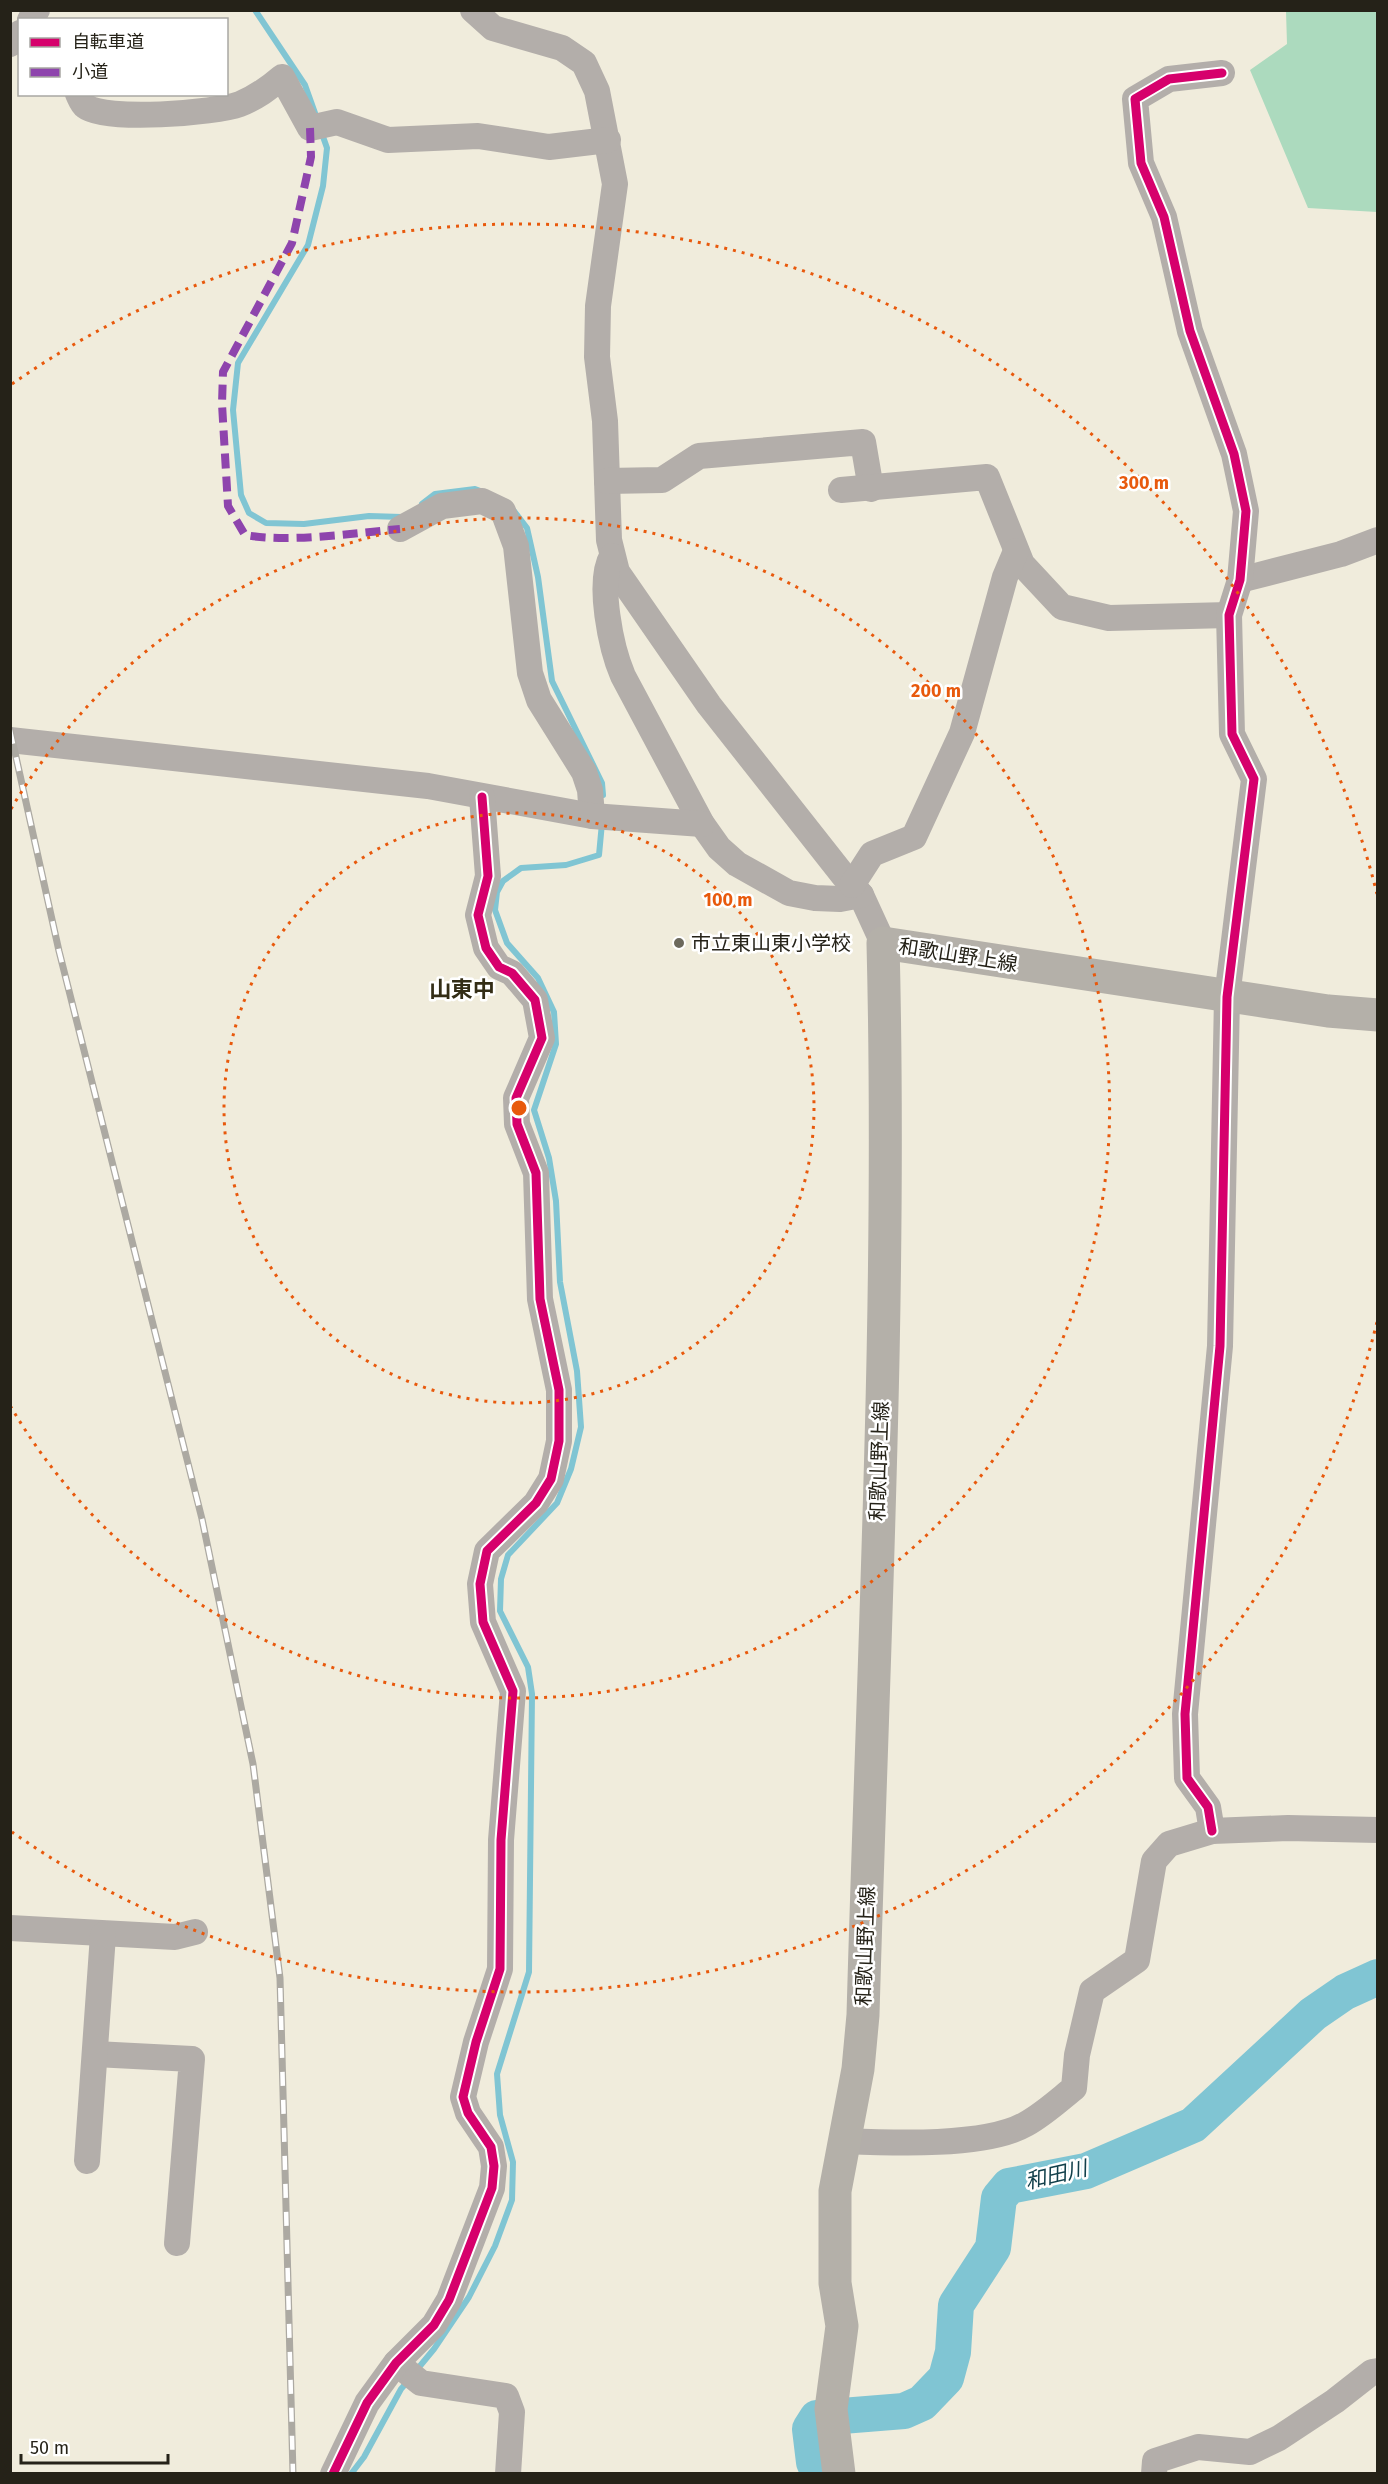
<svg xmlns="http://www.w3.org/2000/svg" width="1388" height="2484" viewBox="0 0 1388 2484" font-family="'Fira Sans','Noto Sans JP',sans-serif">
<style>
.forest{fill:#acdabe}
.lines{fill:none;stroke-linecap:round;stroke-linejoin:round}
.stream{stroke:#80c5d3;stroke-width:6}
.river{stroke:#80c5d3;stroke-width:36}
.minor{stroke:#b3aeaa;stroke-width:26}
.major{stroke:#b4b0a9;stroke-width:33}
.rail-casing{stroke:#aca9a2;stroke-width:7}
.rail{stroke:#fff;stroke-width:4.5;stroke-dasharray:14;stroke-linecap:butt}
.quiet{stroke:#8e44ad;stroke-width:8;stroke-dasharray:15 8;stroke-linecap:butt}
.cycleway-casing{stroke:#fff;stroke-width:13}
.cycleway{stroke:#d6006c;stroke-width:9}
.ring{fill:none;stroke:#e8590c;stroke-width:3;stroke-dasharray:3 6}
.poi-dot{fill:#6c695d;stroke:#fff;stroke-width:2}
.labels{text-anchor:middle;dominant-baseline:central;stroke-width:5;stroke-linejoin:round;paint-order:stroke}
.poi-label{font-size:20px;fill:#252218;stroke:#fff;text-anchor:start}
.street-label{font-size:20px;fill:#252218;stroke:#fff}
.water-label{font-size:21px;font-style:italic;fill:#12404b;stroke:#fff}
.quarter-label{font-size:22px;font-weight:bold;fill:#332d16;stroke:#fff}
.centre{fill:#e8590c;stroke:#fff;stroke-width:3}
.ring-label{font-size:18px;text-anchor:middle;font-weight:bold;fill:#e8590c;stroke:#fff;stroke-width:5;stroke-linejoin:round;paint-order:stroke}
</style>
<rect width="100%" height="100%" fill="#f0ecdc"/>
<path class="forest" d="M 1286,11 L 1377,11 L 1377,212 L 1308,208 L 1250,70 L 1287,44 Z"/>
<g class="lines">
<g class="stream">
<path d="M 255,10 L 305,85 L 315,113"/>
<path d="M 321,131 L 327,148 L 323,186 L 308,245 L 238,363 L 233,410 L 241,495 L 249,513 L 266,523 L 304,524 L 369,516 L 402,517"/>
<path d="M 422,504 L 435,494 L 475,489 L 483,492"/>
<path d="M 514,511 L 527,528 L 538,577 L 552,681 L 602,783 L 603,795"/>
<path d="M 415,2372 L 434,2349 L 469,2297 L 495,2246 L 512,2200 L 513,2162 L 500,2115 L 497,2074 L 529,1972 L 532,1694 L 528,1667 L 500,1611 L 501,1579 L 508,1555 L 557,1503 L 571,1469 L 581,1427 L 577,1371 L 560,1282 L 556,1201 L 549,1158 L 534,1110 L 556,1044 L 554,1012 L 538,978 L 507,943 L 495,910 L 497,892 L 503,881 L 521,868 L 566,865 L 599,855 L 602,823"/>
<path d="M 351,2474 L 364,2457 L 401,2389 L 409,2380"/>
</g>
<path class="river" d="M 819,2474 L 814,2462 L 810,2429 L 817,2418 L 904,2411 L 922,2403 L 946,2378 L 953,2352 L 956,2305 L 993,2248 L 999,2198 L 1009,2186 L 1086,2171 L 1193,2125 L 1313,2014 L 1345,1992 L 1378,1977"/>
<g class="minor">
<path d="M 473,10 L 493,28 L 562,48 L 584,63 L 597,91 L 615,184 L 598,306 L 597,357 L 605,421 L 609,540 L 617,572 L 709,705 L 843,875 L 861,895 L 883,943"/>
<path d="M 30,20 L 37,10"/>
<path d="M 10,44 L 20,33"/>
<path d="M 78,94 C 80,98 82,104 85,106 C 105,122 215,113 240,104 C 257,97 268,89 282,77 L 310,128 L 337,122 L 388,140 L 478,136 L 549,147 L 608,140"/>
<path d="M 607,481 L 662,480 L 699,456 L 863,442 L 871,489"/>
<path d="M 841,490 L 987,477 L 1022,564 L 1062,607 L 1109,618 L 1229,615"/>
<path d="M 400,529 L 442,506 L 482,501 L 503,511 L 516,546 L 530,673 L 539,700 L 584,772 L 590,790 L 592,816"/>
<path d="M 612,556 C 597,582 611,648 623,676 L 702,824 L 719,848 L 737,864 L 789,893 L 815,898 L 840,899 L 861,895"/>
<path d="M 1240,580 L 1341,554 L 1378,540"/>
<path d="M 10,740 L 428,786 L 592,816 L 702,824"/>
<path d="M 852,885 L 872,854 L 914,837 L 962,733 L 1005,577 L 1016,551"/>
<path d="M 1212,1831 L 1208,1807 L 1187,1778 L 1185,1714 L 1220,1346 L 1227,997 L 1254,779 L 1232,734 L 1229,615 L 1240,580 L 1246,511 L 1234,454 L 1190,331 L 1164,217 L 1141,163 L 1135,99 L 1169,79 L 1222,73"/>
<path d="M 10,1928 L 175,1937 L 195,1932"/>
<path d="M 95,2054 L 192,2059 L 177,2243"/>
<path d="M 845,2141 C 892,2143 986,2147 1026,2124 C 1044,2114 1059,2100 1074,2088 L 1077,2055 L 1092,1991 L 1137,1960 L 1154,1861 L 1169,1844 L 1212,1831 L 1288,1828 L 1378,1830"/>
<path d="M 87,2161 L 103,1935"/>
<path d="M 396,2363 L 421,2383 L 506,2396 L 512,2412 L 508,2474"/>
<path d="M 333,2474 L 367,2403 L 396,2363 L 434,2325 L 449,2300 L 492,2188 L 494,2166 L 491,2147 L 468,2113 L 463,2097 L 476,2042 L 500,1969 L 501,1840 L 513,1691 L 483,1622 L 480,1584 L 487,1551 L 536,1503 L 551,1479 L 559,1441 L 559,1390 L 540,1299 L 536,1173 L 517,1124 L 516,1098 L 542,1038 L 535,1000 L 512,973 L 499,967 L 486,948 L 478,915 L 488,876 L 482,797"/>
<path d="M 1154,2474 L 1155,2461 L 1198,2447 L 1250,2452 L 1279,2438 L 1335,2401 L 1372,2372 L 1378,2371"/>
</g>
<path class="major" d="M 839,2474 L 831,2409 L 842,2326 L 835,2283 L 835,2191 L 858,2069 L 863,2015 C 873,1658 892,1300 883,943 L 1328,1011 L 1378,1015"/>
<g class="rail-casing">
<path id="rail" d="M 10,730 L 59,951 L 202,1519 L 253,1764 L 280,1978 L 293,2474"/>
</g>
<use href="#rail" class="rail"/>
<path class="quiet" d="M 310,128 L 311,157 L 292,243 L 223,372 L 222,404 L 228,506 L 245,535 C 289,543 355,533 400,529"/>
<g class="cycleway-casing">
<g id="cycleway">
<path d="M 1212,1831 L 1208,1807 L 1187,1778 L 1185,1714 L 1220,1346 L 1227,997 L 1254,779 L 1232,734 L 1229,615 L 1240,580 L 1246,511 L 1234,454 L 1190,331 L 1164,217 L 1141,163 L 1135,99 L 1169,79 L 1222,73"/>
<path d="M 333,2474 L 367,2403 L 396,2363 L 434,2325 L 449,2300 L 492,2188 L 494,2166 L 491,2147 L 468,2113 L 463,2097 L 476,2042 L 500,1969 L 501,1840 L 513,1691 L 483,1622 L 480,1584 L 487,1551 L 536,1503 L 551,1479 L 559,1441 L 559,1390 L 540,1299 L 536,1173 L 517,1124 L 516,1098 L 542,1038 L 535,1000 L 512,973 L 499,967 L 486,948 L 478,915 L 488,876 L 482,797"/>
</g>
</g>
<use href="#cycleway" class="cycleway"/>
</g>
<g class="ring">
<circle cx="519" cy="1108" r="295"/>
<path d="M11 809A590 590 0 1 1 11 1407"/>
<path d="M1377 1322A884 884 0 0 1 12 1832M12 384A884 884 0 0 1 1377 894"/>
</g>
<circle class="poi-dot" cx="679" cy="943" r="6"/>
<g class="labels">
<g class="poi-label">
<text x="691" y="943">市立東山東小学校</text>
</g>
<g class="street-label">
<text transform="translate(958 955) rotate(9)">和歌山野上線</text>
<text transform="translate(879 1461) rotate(-88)">和歌山野上線</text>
<text transform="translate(865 1946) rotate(-88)">和歌山野上線</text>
</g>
<g class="water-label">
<text transform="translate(1056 2175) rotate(-13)">和田川</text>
</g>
<g class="quarter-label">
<text x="462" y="989">山東中</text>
</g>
</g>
<circle cx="519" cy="1108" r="9" class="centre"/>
<g class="ring-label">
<text x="1144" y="489">300 m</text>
<text x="936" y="697">200 m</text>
<text x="728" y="906">100 m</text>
</g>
<rect width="1388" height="2484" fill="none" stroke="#252218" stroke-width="24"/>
<rect x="18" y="18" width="210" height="78" fill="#ffffff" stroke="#a8a7a3" stroke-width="1.5"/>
<rect x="30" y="38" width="30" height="9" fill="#d6006c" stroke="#a8a7a3" stroke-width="1.5"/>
<text x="72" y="48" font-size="18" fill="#252218">自転車道</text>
<rect x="30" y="68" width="30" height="9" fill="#8e44ad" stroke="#a8a7a3" stroke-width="1.5"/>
<text x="72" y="78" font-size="18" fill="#252218">小道</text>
<path d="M21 2454v9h147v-9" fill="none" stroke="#252218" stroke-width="3"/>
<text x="30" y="2454" font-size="18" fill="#252218" stroke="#ffffff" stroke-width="4.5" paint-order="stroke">50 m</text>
</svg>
